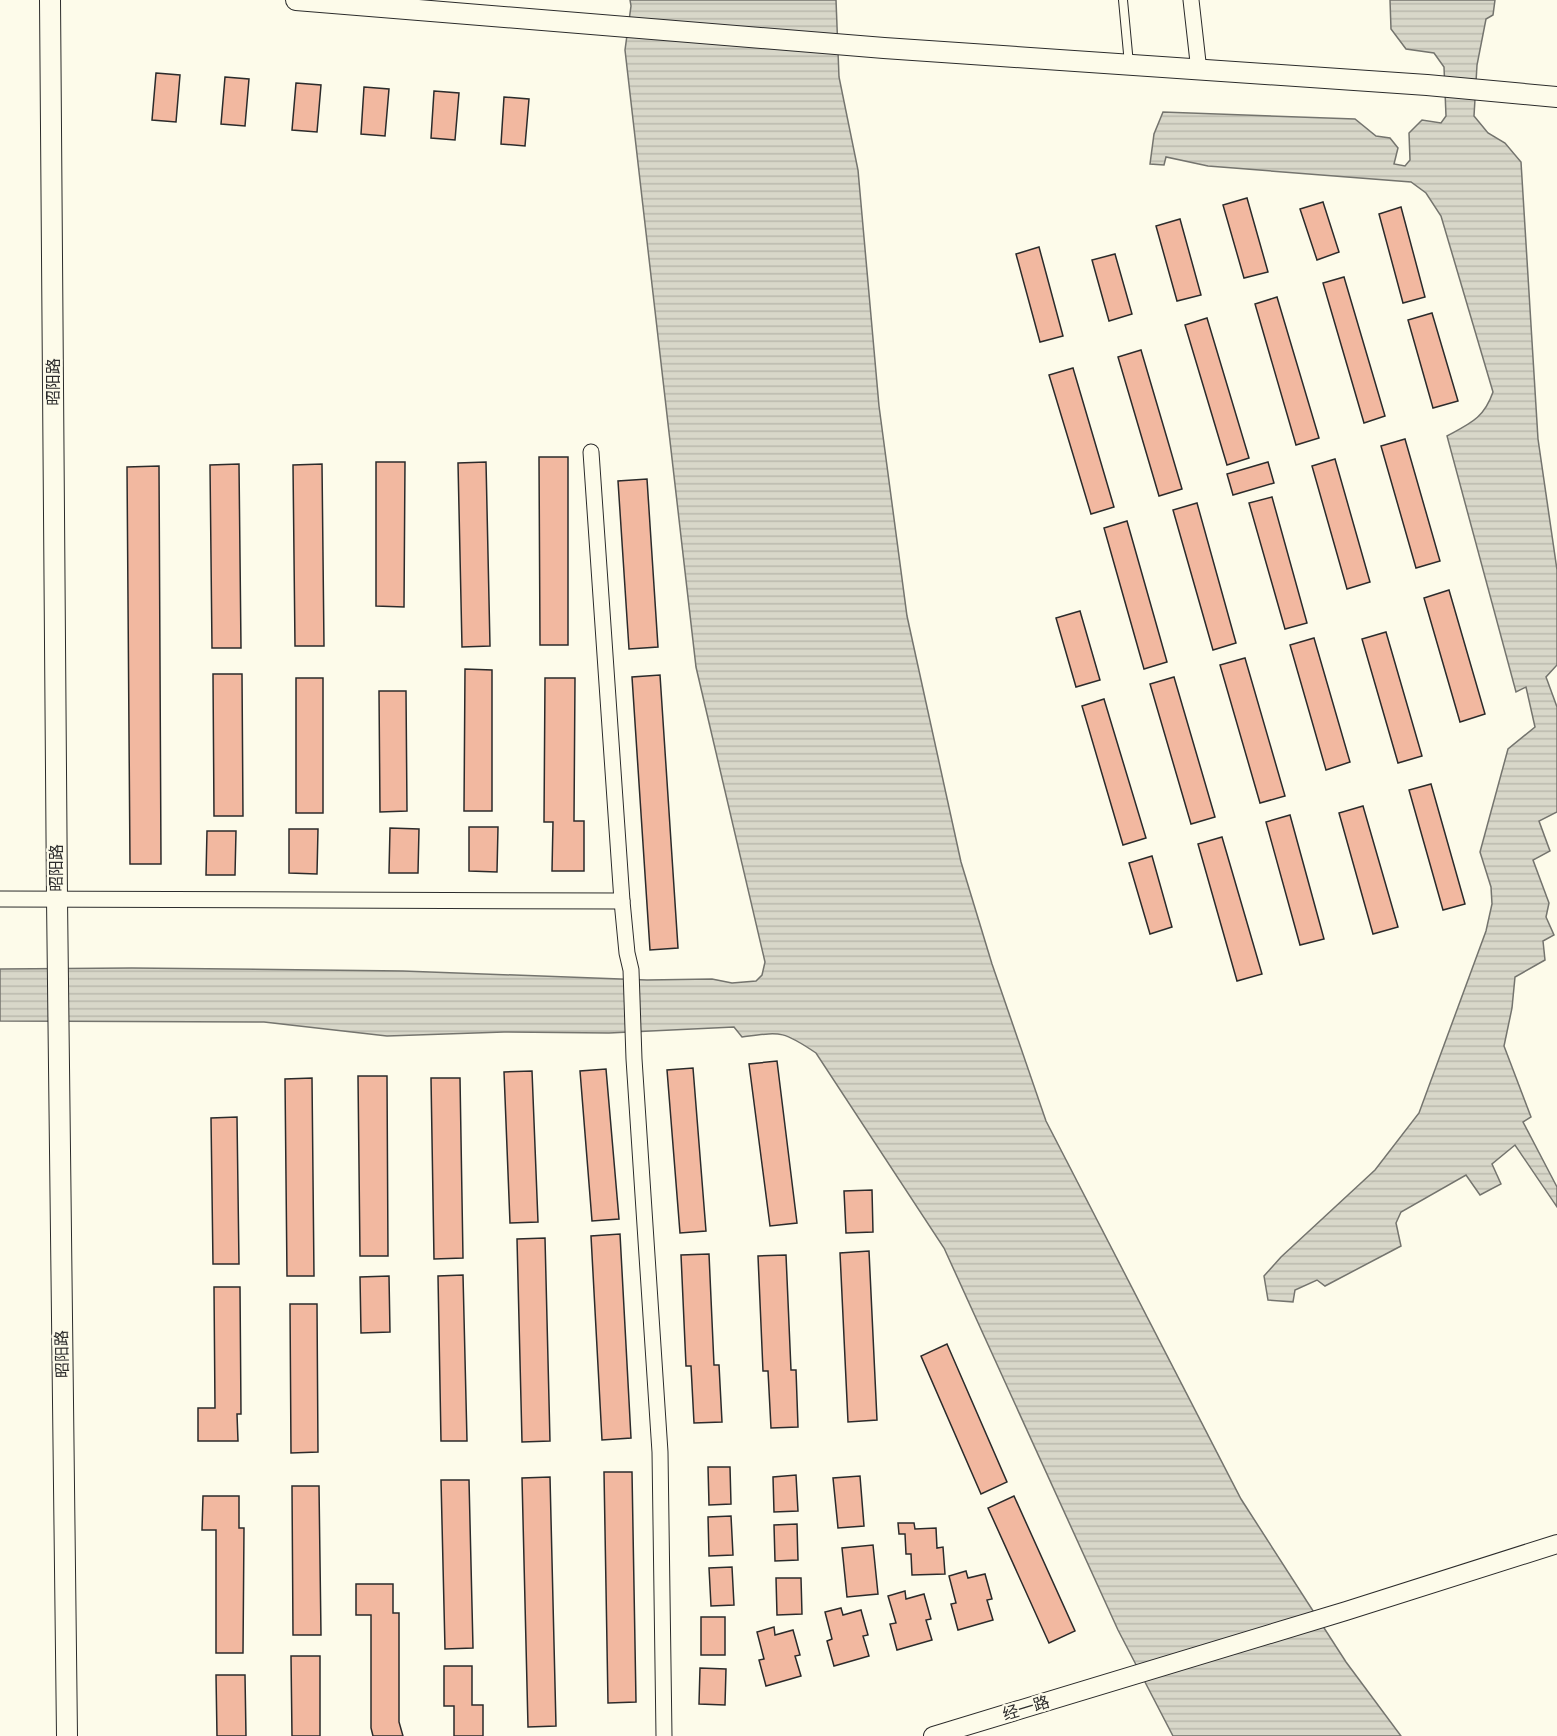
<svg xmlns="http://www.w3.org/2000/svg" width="1557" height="1736" viewBox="0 0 1557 1736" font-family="'Space Grotesk','Noto Sans SC',sans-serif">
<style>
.water{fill:url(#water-rules);stroke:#74746e;stroke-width:1.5}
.building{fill:#f2b8a0;stroke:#2b2b2b;stroke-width:1.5}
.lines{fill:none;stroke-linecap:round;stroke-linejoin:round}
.service-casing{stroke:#2b2b2b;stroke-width:10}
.minor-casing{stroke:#2b2b2b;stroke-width:17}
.tertiary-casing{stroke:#2b2b2b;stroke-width:20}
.secondary-casing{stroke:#2b2b2b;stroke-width:22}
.service{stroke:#fdfbea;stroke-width:8}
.minor{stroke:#fdfbea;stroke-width:15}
.tertiary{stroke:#fdfbea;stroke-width:18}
.secondary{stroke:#fdfbea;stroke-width:20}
.labels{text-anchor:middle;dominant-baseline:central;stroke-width:4.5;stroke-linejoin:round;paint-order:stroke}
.street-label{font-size:16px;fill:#2b2b2b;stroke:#fdfbea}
</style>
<defs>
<pattern id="water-rules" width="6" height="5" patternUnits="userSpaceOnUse" patternTransform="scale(1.5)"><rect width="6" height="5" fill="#d8d7c9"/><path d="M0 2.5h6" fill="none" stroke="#bab9ad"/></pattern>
</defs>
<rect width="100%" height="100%" fill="#fdfbea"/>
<g class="water">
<path d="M 630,0 L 836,0 L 839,77 L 858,170 L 879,406 L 907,616 L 961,862 L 992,964 L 1046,1121 L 1241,1499 L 1346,1662 L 1401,1736 L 1173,1736 L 1118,1630 L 944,1248 L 816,1053 C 782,1030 781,1032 742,1037 L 734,1027 L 609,1033 L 504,1032 L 387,1036 L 264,1022 L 0,1021 L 0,969 L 132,968 L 403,971 L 647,980 L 712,979 L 732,983 L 756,981 L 762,975 L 765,962 L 696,667 L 625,50 L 631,6 Z"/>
<path d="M 1390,0 L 1495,0 L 1493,15 L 1486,19 L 1477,65 L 1474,116 L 1488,133 L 1505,143 L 1521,162 L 1538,439 L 1557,570 L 1557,665 L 1546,677 L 1557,707 L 1557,812 L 1539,821 L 1550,851 L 1533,860 L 1549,903 L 1546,917 L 1554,935 L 1543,941 L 1545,960 L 1515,977 L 1512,1008 L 1504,1046 L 1531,1117 L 1523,1122 L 1557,1187 L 1557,1207 L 1515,1145 L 1492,1164 L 1501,1184 L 1480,1195 L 1466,1175 L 1401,1212 L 1396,1223 L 1401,1246 L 1325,1286 L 1317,1280 L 1295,1290 L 1293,1302 L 1268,1300 L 1264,1276 L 1281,1257 L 1375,1170 L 1419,1113 L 1486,931 L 1492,904 L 1491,887 L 1480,852 L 1508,749 L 1535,727 L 1526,687 L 1516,692 L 1447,436 C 1471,423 1484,418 1493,392 L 1441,216 L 1426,193 L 1411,182 L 1208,166 L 1166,157 L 1164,165 L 1150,164 L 1154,134 L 1163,112 L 1355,119 L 1376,136 L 1390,138 L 1398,148 L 1394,164 L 1405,166 L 1410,160 L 1409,133 L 1422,120 L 1441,123 L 1446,116 L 1444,67 L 1434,53 L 1406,49 L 1391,29 Z"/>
</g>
<g class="building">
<path d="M 156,73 L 180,75 L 176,122 L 152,120 Z"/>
<path d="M 225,77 L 249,79 L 245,126 L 221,124 Z"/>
<path d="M 296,83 L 321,85 L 317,132 L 292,130 Z"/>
<path d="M 364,87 L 389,89 L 385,136 L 361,134 Z"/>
<path d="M 434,91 L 459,93 L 455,140 L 431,138 Z"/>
<path d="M 504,97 L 529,99 L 525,146 L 501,144 Z"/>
<path d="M 1247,198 L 1268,272 L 1244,278 L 1223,205 Z"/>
<path d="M 1323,202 L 1339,252 L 1317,260 L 1300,209 Z"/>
<path d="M 1401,207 L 1425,297 L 1403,303 L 1379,214 Z"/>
<path d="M 1180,219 L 1201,295 L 1177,301 L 1156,226 Z"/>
<path d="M 1039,247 L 1063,336 L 1040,342 L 1016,254 Z"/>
<path d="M 1115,254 L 1132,314 L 1109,321 L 1092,260 Z"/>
<path d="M 1344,277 L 1385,416 L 1364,423 L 1323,283 Z"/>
<path d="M 1277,297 L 1319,438 L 1296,445 L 1255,304 Z"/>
<path d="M 1432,313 L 1458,401 L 1433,408 L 1408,320 Z"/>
<path d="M 1207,318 L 1249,458 L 1227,465 L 1185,325 Z"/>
<path d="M 1141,350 L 1182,489 L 1159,496 L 1118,357 Z"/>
<path d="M 1073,368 L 1114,507 L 1091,514 L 1049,375 Z"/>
<path d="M 1405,439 L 1440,561 L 1416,568 L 1381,446 Z"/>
<path d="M 539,457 L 568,457 L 568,645 L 540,645 Z"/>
<path d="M 1335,459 L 1370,582 L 1347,589 L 1312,466 Z"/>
<path d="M 376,462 L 405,462 L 404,607 L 376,606 Z"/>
<path d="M 486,462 L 490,646 L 462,647 L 458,463 Z"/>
<path d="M 1268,462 L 1274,483 L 1233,495 L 1227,474 Z"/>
<path d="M 239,464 L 241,648 L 212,648 L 210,465 Z"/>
<path d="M 322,464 L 324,646 L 295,646 L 293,465 Z"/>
<path d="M 159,466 L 161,864 L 130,864 L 127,467 Z"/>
<path d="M 647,479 L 658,647 L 629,649 L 618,481 Z"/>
<path d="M 1272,497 L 1307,623 L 1285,629 L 1249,503 Z"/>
<path d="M 1197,503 L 1236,643 L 1213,650 L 1173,510 Z"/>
<path d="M 1127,521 L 1167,662 L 1144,669 L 1104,528 Z"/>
<path d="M 1449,590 L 1485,714 L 1460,722 L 1424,598 Z"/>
<path d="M 1080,611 L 1100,680 L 1076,687 L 1056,618 Z"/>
<path d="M 1386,632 L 1422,756 L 1398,763 L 1362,639 Z"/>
<path d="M 1314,638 L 1350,762 L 1326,770 L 1290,645 Z"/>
<path d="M 1245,658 L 1285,796 L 1260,803 L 1220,665 Z"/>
<path d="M 465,669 L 492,670 L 492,811 L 464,811 Z"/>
<path d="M 213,674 L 242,674 L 243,816 L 214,816 Z"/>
<path d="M 660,675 L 678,948 L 650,950 L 632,677 Z"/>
<path d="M 1174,677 L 1215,817 L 1191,824 L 1150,684 Z"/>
<rect x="296" y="678" width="27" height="135"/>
<path d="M 545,678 L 575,678 L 574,821 L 584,821 L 584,871 L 552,871 L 553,822 L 544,822 Z"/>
<path d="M 379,691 L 406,691 L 407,811 L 380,812 Z"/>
<path d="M 1104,699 L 1146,838 L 1123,845 L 1082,706 Z"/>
<path d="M 1431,784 L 1465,904 L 1443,910 L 1409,790 Z"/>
<path d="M 1363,806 L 1398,927 L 1373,934 L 1339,813 Z"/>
<path d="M 1290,815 L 1324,939 L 1300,945 L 1266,822 Z"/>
<path d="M 469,827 L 498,827 L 497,872 L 469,871 Z"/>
<path d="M 390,828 L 419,829 L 418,873 L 389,873 Z"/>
<path d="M 289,829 L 318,829 L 317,874 L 289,873 Z"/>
<path d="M 207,831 L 236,831 L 235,875 L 206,875 Z"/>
<path d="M 1222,837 L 1262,974 L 1237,981 L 1198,844 Z"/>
<path d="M 1152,856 L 1172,927 L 1150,934 L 1129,863 Z"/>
<path d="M 777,1061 L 797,1223 L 770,1226 L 749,1064 Z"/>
<path d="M 693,1068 L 706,1231 L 680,1233 L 667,1070 Z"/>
<path d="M 606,1069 L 619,1219 L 592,1221 L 580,1071 Z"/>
<path d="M 532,1071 L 538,1222 L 510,1223 L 504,1072 Z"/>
<path d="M 358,1076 L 387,1076 L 388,1256 L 360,1256 Z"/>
<path d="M 312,1078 L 314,1276 L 287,1276 L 285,1079 Z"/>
<path d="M 431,1078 L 460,1078 L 463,1258 L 434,1259 Z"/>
<path d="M 237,1117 L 239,1264 L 213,1264 L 211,1118 Z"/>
<path d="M 872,1190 L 873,1232 L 846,1233 L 844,1191 Z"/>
<path d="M 620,1234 L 631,1438 L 602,1440 L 591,1236 Z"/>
<path d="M 545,1238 L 550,1441 L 522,1442 L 517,1239 Z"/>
<path d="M 869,1251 L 877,1420 L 848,1422 L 840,1253 Z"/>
<path d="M 709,1254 L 714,1365 L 719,1365 L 722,1422 L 694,1423 L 691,1366 L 686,1366 L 681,1255 Z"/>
<path d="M 786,1255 L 791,1370 L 796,1370 L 798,1427 L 771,1428 L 768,1371 L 763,1371 L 758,1256 Z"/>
<path d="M 463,1275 L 467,1441 L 441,1441 L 438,1276 Z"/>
<path d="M 389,1276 L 390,1332 L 361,1333 L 360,1277 Z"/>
<path d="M 214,1287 L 240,1287 L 241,1414 L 237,1414 L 238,1441 L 198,1441 L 198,1408 L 215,1408 Z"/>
<path d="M 290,1304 L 317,1304 L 318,1452 L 291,1453 Z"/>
<path d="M 947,1344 L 1007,1482 L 981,1494 L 921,1356 Z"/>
<path d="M 708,1467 L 730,1467 L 731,1504 L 709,1505 Z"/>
<path d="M 604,1472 L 632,1472 L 636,1702 L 608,1703 Z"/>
<path d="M 796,1475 L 798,1511 L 774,1512 L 773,1477 Z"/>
<path d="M 860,1476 L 864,1526 L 838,1528 L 833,1478 Z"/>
<path d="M 550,1477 L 556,1726 L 528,1727 L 522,1478 Z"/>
<path d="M 441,1480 L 469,1480 L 473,1648 L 445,1649 Z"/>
<path d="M 292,1486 L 319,1486 L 321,1635 L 293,1635 Z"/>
<path d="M 203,1496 L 239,1496 L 239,1528 L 244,1528 L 243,1653 L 216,1653 L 216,1530 L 202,1530 Z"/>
<path d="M 1014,1496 L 1075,1631 L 1049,1643 L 988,1508 Z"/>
<path d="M 731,1516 L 733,1555 L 709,1556 L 708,1517 Z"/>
<path d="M 898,1523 L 914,1523 L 915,1529 L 936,1528 L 937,1548 L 943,1547 L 945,1574 L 912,1575 L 911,1554 L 906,1554 L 905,1534 L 899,1534 Z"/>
<path d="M 797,1524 L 798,1560 L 775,1561 L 774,1525 Z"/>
<path d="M 873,1545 L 878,1594 L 847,1597 L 842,1548 Z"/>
<path d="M 732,1567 L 734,1605 L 711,1606 L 709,1568 Z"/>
<path d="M 966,1571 L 968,1578 L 985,1574 L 992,1599 L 987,1600 L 993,1620 L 958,1630 L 951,1604 L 956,1603 L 949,1576 Z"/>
<path d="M 776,1578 L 801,1578 L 802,1614 L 777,1615 Z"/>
<path d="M 356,1584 L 393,1584 L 393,1613 L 399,1613 L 399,1722 L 403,1736 L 373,1736 L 371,1728 L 371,1615 L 356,1615 Z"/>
<path d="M 905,1591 L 906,1599 L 924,1594 L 931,1619 L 926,1620 L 932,1640 L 897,1650 L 890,1624 L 896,1623 L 888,1596 Z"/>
<path d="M 841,1608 L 843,1615 L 861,1610 L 868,1635 L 863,1636 L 869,1656 L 834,1666 L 827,1641 L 832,1639 L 825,1612 Z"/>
<rect x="701" y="1617" width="24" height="38"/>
<path d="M 774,1627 L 775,1635 L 793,1630 L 800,1655 L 795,1656 L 801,1676 L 766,1686 L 759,1660 L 764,1659 L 757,1632 Z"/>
<path d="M 291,1656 L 320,1656 L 320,1736 L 292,1736 Z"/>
<path d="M 444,1666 L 472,1666 L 472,1705 L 483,1705 L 483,1736 L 454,1736 L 454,1706 L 444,1706 Z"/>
<path d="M 700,1668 L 726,1669 L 725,1705 L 699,1704 Z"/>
<path d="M 216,1675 L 245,1675 L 246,1736 L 217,1736 Z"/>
</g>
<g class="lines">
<g class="service-casing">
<path id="service" d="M 1123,0 L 1129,64"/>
</g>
<g class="minor-casing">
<g id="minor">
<path d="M 1191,0 L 1199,71"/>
<path d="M 591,452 L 622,901 L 627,953 L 631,970 L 634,1059 L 660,1452 L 664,1736"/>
<path d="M 0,899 L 622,901"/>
</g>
</g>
<g class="tertiary-casing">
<path id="tertiary" d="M 933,1736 L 1346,1611 L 1557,1544"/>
</g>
<g class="secondary-casing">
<g id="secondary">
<path d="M 50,0 L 57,899 L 67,1736"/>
<path d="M 296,0 L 884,48 L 1427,85 L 1557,97"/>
</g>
</g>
<use href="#service" class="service"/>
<use href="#minor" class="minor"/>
<use href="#tertiary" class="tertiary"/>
<use href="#secondary" class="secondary"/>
</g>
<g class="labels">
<g class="street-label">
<text transform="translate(53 382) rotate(-90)">昭阳路</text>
<text transform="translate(56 868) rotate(-90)">昭阳路</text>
<text transform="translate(62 1354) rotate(-91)">昭阳路</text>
<text transform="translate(1026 1708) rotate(-17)">经一路</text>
</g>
</g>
</svg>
